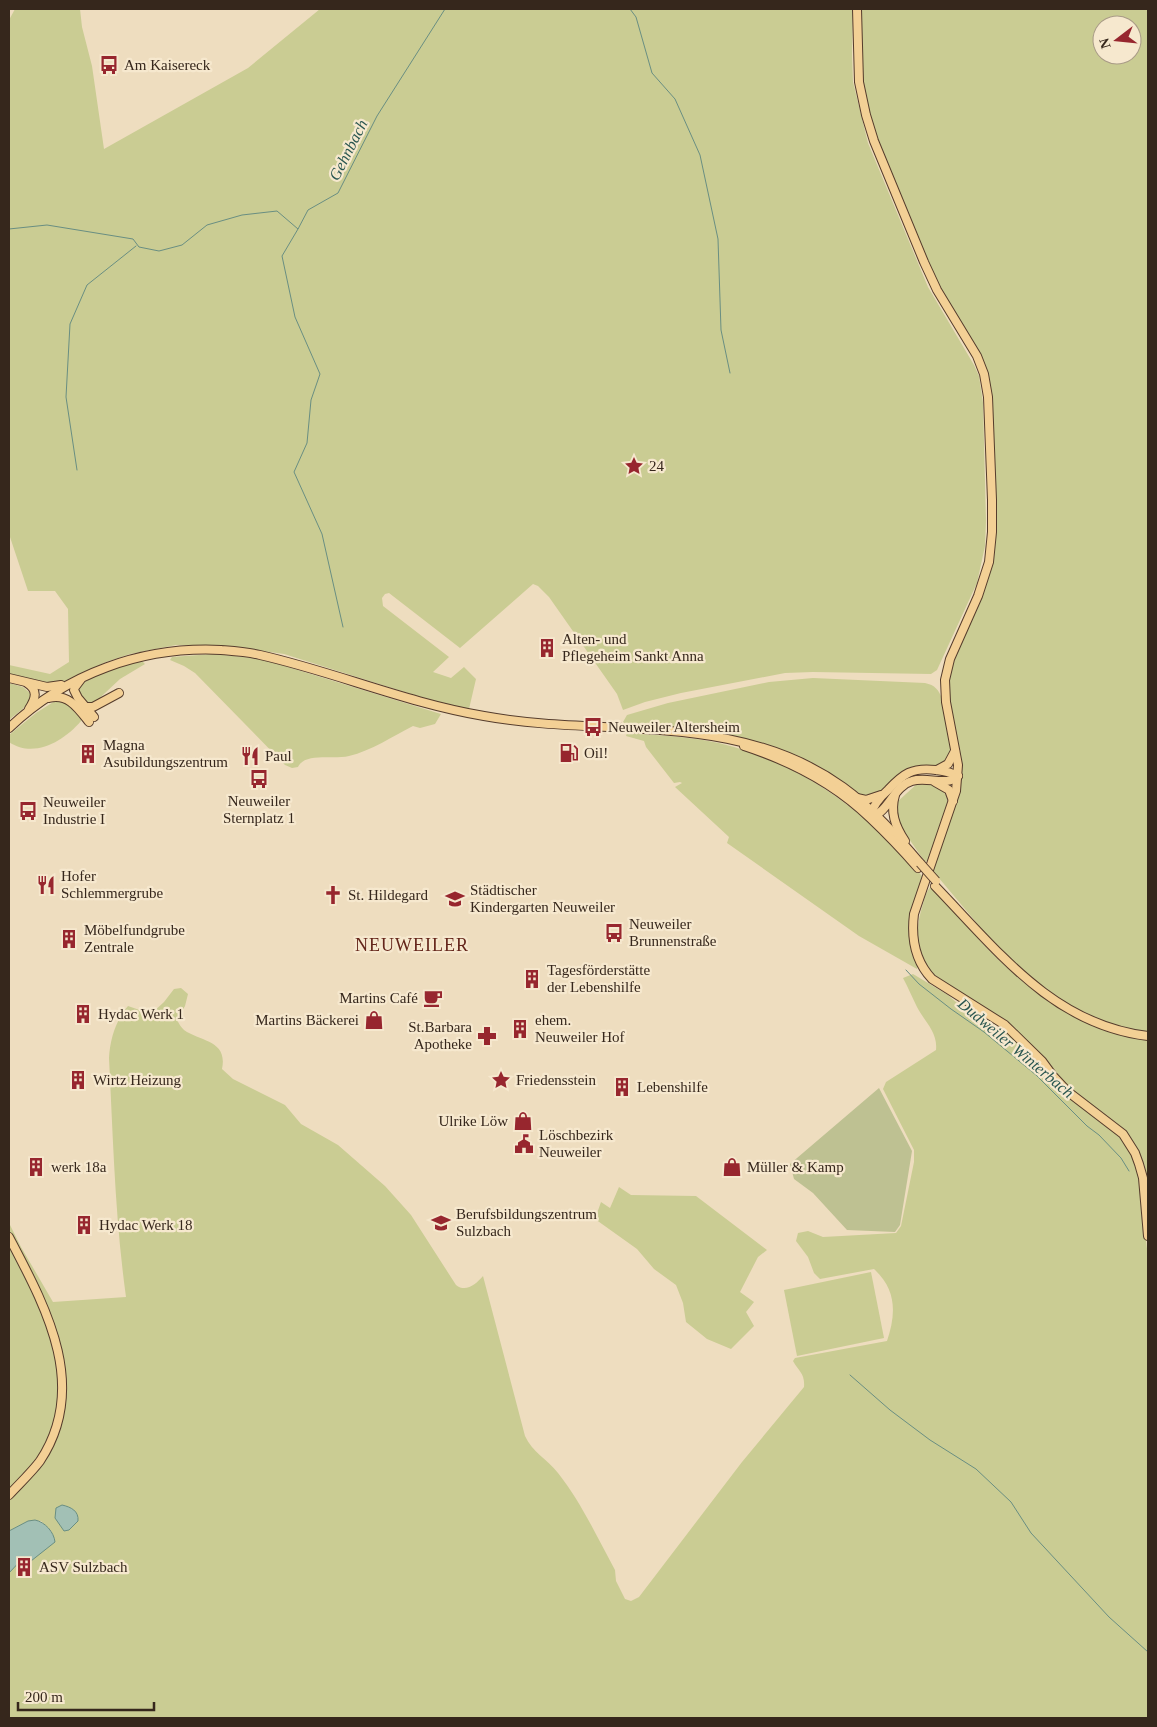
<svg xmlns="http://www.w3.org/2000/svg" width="1157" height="1727" viewBox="0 0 1157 1727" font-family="Georgia,serif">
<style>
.green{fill:#cacc93;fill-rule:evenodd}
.cemetery{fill:#bec192}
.water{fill:#a2c0b5;stroke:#698e82}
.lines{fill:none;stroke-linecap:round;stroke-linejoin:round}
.stream{stroke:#698e82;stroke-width:1}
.major-casing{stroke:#553c2c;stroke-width:10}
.major{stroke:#f3d095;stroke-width:8}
.major-bridge-casing{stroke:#553c2c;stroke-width:10;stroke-linecap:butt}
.major-bridge{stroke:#f3d095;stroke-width:8}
.labels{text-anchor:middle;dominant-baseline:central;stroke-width:4.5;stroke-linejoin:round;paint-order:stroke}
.poi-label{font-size:15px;fill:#36271c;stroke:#f6e8ce;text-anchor:start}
.water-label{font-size:16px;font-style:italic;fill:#2b5751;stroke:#f6e8ce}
.quarter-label{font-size:18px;letter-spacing:1px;fill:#64251a;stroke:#f6e8ce}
</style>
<rect width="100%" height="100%" fill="#eeddbf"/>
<g class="green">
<path d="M 15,9 L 80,9 L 82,27 L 92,66 L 104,149 L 248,68 L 320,9 L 853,9 L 852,54 L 853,82 L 868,143 L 928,287 L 974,365 L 979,376 L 983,403 L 986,521 L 985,546 L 977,583 L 937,670 L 931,674 L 813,672 L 785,673 L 681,693 L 645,702 L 623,710 L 617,694 L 549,597 L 538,586 L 533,584 L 460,648 L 389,593 L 385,594 L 382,598 L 383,606 L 449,657 L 433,672 L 451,678 L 464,667 L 476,679 L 469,709 L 436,702 L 284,654 L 236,647 L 176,645 L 130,654 L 106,662 L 54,686 L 9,675 L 9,665 L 50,674 L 69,662 L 68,609 L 55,591 L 28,591 L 9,534 L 9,20 Z"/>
<path d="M 860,9 L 1148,9 L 1148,1032 C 1085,1025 1031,985 989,939 C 984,934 980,927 975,921 C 961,904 947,888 933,871 L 957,800 L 960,781 L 948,691 L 949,669 L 979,602 L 988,580 L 994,560 L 995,532 L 988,380 L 926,261 L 874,132 L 863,90 ZM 1102,25 L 1132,25 L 1132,55 L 1102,55 Z"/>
<path d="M 213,654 L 254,658 L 275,663 L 441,714 L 435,724 L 420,728 L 413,726 C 393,736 371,751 349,756 C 333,760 305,752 298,767 L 292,768 L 285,765 L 195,673 L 184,666 L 170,660 L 172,657 Z"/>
<path d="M 142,661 L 145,664 L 120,679 L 90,707 L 77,692 L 77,688 C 96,672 119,666 142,661 Z"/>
<path d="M 813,678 L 925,683 C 935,685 939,690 942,699 C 945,714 955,743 950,757 C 946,768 935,765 927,768 C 905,776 887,792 863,797 L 762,744 L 741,738 L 701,730 L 626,724 L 623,722 L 627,715 L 668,703 L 769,682 Z"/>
<path d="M 9,683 L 23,687 L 31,694 C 30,706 17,713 9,720 Z"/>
<path d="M 55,701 L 67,704 L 81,719 L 81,721 C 64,741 34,759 9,742 L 9,735 L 36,713 Z"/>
<path d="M 627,733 C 652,735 678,736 703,740 C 791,755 865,809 922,876 C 913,909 902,932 918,965 L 917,969 L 859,936 L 727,843 L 729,837 L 675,787 L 682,783 L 680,782 L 674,783 L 646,747 L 644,741 L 626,736 Z"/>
<path d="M 918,783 C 929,782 942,787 947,797 L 947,803 L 928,860 L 925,862 L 898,823 L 896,803 Z"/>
<path d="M 931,886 C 994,957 1049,1026 1148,1040 L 1148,1196 C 1146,1167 1138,1140 1115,1122 C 1103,1113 1088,1107 1077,1096 C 1062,1081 1050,1062 1035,1048 C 1005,1019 966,998 932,975 C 917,951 914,931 923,904 C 925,897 926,892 931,886 Z"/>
<path d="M 913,974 L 948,995 L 957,1003 L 993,1024 L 1024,1047 L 1033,1056 L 1055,1085 L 1117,1134 L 1131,1151 L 1138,1173 L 1148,1257 L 1148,1718 L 9,1718 L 9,1573 L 17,1563 L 52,1532 L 41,1521 L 28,1521 L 9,1531 L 9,1223 L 21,1247 L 53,1302 L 126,1297 C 115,1218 113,1137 109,1058 C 110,1039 116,1020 128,1006 L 151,1014 L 164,1002 L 174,989 L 181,988 L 188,994 L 185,1006 L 177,1020 C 179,1024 181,1027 184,1030 C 201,1042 228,1040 222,1069 L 233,1079 L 285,1105 L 301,1124 L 338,1145 L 385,1186 L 411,1215 L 456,1285 C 466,1293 476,1284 483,1276 L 525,1436 C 532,1452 547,1459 558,1473 C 581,1502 597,1537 615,1570 L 616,1581 L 625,1599 L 631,1601 L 639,1597 L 742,1462 L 804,1387 C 805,1373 799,1372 793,1361 L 795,1358 L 887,1341 C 896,1314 897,1290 874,1269 L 820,1279 L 814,1273 L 808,1257 L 796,1241 L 798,1233 L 808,1231 L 823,1237 L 896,1233 L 901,1226 L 914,1162 L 914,1150 L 883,1089 L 886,1082 L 936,1050 C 938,1032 924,1021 917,1007 C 912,997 908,987 903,978 Z"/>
<path d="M 619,1187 L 631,1195 L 696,1196 L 767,1250 L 758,1257 L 740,1292 L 754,1302 L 746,1312 L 754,1326 L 731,1349 L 707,1339 L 686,1322 L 683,1303 L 676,1285 L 654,1269 L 637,1249 L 595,1219 L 601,1202 L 610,1208 Z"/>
<path d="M 871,1272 L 884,1338 L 797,1356 L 784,1290 Z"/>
</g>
<path class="cemetery" d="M 879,1088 L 912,1151 L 900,1225 L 895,1232 L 847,1230 L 813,1193 L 794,1179 L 790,1164 Z"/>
<g class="water">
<path d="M 62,1505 C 71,1507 79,1511 78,1521 L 69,1530 L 64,1531 L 55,1518 L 56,1508 Z"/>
<path d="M 35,1520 C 45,1522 54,1532 55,1542 L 31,1561 L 24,1557 L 9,1573 L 9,1531 L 28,1521 Z"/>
</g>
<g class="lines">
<g class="stream">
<path d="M 630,9 L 636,17 L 652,73 L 675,99 L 700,155 L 718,239 L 721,330 L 730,373"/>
<path d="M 9,229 L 47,225 L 133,239 L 139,247 L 159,251 L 182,245 L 207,225 L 242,215 L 277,211 L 298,229 L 308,210 L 338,193 L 377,116 L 445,9"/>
<path d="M 298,229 L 282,256 L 295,317 L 320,374 L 311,400 L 307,443 L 294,472 L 322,534 L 343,627"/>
<path d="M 77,470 L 66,397 L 70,324 L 87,285 L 136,246"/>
<path d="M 906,970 L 919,984 L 951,1009 L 984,1032 L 1036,1075 L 1087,1126 L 1099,1135 L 1121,1158 L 1129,1171"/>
<path d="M 850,1375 L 890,1410 L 930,1440 L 976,1469 L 1011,1502 L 1031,1533 L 1109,1617 L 1148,1652"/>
</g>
<g class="major-casing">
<g id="major">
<path d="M 857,9 L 859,82 L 866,115 L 874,141 L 924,262 L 937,290 L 977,356 L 984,374 L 988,397 L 992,500 L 992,532 L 989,562 L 978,596 L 950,659 L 945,680 L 946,702 L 958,765 L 956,791 L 914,914 C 911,938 915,961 932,979 L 1005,1025 L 1042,1061 L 1053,1076 L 1067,1091 L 1123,1134 L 1135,1153 L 1139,1164 L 1143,1178 L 1148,1236"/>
<path d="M 9,678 L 47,687 L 61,685"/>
<path d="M 81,679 L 75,687 L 74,690 L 78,698 L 94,717"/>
<path d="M 27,683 C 38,690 36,698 29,709"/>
<path d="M 49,698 C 68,693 78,708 89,722"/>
<path d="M 85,707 L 93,707 L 119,693"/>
<path d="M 9,728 C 66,674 142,646 221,650 C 233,651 248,652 260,655 C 335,672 407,703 484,716 C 605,738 736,710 843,787 C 872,808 897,836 920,863"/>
<path d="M 744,746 C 790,761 835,784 870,818 C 887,834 903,851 918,868"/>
<path d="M 937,770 L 948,764 L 955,751"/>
<path d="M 935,782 L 949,790 L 953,801"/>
<path d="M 895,795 C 890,812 895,826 905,841"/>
<path d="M 857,798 L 866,800 L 881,795"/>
<path d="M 870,816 C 873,806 880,797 888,790 C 903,774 912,767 936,770 C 944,771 951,772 958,776"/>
<path d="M 872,817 C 889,811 894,786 912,781 C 927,776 947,787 958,776"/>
<path d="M 935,886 C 997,950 1053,1025 1148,1036"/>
<path d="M 9,1237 C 45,1306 90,1386 40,1461 C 31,1473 19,1484 9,1495"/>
</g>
</g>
<use href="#major" class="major"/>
<g class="major-bridge-casing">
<path id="major-bridge" d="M 920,863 L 936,881"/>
</g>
<use href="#major-bridge" class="major-bridge"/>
</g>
<defs>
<g id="bus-bare" transform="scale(1.5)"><path d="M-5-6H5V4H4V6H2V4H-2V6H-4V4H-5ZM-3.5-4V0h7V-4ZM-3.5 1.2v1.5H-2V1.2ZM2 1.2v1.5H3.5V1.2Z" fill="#97262e" stroke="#f6e8ce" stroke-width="2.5" paint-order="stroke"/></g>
<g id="sight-bare" transform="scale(1.5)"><path d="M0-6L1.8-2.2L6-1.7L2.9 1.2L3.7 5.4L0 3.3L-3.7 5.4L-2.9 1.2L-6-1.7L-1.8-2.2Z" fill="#97262e" stroke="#f6e8ce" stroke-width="2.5" paint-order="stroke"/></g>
<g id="building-bare" transform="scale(1.5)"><path d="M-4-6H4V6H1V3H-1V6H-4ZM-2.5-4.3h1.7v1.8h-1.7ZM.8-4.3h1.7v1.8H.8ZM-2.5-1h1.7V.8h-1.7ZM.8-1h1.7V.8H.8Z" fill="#97262e" stroke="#f6e8ce" stroke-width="2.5" paint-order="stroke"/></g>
<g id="fuel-bare" transform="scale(1.5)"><path d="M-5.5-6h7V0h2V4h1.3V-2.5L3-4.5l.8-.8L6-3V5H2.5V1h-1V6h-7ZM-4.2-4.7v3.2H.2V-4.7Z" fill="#97262e" stroke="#f6e8ce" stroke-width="2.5" paint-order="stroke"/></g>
<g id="restaurant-bare" transform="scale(1.5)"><path d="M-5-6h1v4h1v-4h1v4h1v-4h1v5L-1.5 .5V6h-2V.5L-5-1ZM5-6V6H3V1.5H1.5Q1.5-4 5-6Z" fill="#97262e" stroke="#f6e8ce" stroke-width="2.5" paint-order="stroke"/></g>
<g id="church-bare" transform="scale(1.5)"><path d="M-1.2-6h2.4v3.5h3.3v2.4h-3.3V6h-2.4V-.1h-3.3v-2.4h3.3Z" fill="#97262e" stroke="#f6e8ce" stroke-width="2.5" paint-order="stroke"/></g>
<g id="school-bare" transform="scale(1.5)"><path d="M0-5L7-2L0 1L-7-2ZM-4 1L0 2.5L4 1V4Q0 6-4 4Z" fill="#97262e" stroke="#f6e8ce" stroke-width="2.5" paint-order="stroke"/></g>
<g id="cafe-bare" transform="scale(1.5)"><path d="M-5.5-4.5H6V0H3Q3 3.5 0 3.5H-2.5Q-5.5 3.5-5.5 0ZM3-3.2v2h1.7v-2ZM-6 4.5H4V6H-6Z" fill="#97262e" stroke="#f6e8ce" stroke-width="2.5" paint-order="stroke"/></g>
<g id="shop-bare" transform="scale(1.5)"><path d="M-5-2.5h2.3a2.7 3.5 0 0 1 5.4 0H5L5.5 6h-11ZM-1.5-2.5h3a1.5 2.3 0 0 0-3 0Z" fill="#97262e" stroke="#f6e8ce" stroke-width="2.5" paint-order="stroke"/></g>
<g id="pharmacy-bare" transform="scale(1.5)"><path d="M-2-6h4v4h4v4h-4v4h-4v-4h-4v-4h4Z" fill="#97262e" stroke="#f6e8ce" stroke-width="2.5" paint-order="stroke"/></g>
<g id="civic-bare" transform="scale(1.5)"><path d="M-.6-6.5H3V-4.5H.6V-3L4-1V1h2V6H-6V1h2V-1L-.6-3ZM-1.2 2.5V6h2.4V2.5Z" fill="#97262e" stroke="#f6e8ce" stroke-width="2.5" paint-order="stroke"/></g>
</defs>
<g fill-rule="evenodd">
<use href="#bus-bare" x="109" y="65"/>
<use href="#sight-bare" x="634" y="466"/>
<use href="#building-bare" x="547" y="648"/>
<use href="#bus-bare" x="593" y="727"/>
<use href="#fuel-bare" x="569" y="753"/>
<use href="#building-bare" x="88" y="754"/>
<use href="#restaurant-bare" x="250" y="756"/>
<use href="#bus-bare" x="259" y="779"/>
<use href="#bus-bare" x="28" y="811"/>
<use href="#restaurant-bare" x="46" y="885"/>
<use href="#church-bare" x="333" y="895"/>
<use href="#school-bare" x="455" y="899"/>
<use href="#bus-bare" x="614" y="933"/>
<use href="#building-bare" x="69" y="939"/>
<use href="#building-bare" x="532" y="979"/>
<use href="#cafe-bare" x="433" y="998"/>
<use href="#building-bare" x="83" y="1014"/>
<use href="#shop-bare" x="374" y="1020"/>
<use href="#building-bare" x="520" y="1029"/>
<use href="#pharmacy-bare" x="487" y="1036"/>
<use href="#building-bare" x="78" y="1080"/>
<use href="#sight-bare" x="501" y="1080"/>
<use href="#building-bare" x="622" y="1087"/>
<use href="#shop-bare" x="523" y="1121"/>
<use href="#civic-bare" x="524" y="1144"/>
<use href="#building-bare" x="36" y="1167"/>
<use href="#shop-bare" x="732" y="1167"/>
<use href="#school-bare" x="441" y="1223"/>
<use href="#building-bare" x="84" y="1225"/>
<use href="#building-bare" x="24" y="1567"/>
</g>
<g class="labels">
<g class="poi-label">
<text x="124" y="65">Am Kaisereck</text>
<text x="649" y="466">24</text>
<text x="562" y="639">Alten- und<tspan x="562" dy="17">Pflegeheim Sankt Anna</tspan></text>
<text x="608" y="727">Neuweiler Altersheim</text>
<text x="103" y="745">Magna<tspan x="103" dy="17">Asubildungszentrum</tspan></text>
<text x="584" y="753">Oil!</text>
<text x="265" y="756">Paul</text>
<text x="259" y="801" text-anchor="middle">Neuweiler<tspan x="259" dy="17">Sternplatz 1</tspan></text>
<text x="43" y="802">Neuweiler<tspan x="43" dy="17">Industrie I</tspan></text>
<text x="61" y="876">Hofer<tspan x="61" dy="17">Schlemmergrube</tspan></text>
<text x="470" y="890">Städtischer<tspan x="470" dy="17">Kindergarten Neuweiler</tspan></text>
<text x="348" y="895">St. Hildegard</text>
<text x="629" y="924">Neuweiler<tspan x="629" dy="17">Brunnenstraße</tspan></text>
<text x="84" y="930">Möbelfundgrube<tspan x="84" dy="17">Zentrale</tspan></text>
<text x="547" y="970">Tagesförderstätte<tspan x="547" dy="17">der Lebenshilfe</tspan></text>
<text x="418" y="998" text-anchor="end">Martins Café</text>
<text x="98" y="1014">Hydac Werk 1</text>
<text x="359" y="1020" text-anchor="end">Martins Bäckerei</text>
<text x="535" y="1020">ehem.<tspan x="535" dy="17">Neuweiler Hof</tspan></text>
<text x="472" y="1027" text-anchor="end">St.Barbara<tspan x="472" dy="17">Apotheke</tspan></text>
<text x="93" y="1080">Wirtz Heizung</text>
<text x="516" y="1080">Friedensstein</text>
<text x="637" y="1087">Lebenshilfe</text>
<text x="508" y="1121" text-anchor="end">Ulrike Löw</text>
<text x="539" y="1135">Löschbezirk<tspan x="539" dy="17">Neuweiler</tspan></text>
<text x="51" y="1167">werk 18a</text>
<text x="747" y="1167">Müller &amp; Kamp</text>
<text x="456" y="1214">Berufsbildungszentrum<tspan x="456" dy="17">Sulzbach</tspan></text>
<text x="99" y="1225">Hydac Werk 18</text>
<text x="39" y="1567">ASV Sulzbach</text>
</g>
<g class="water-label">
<text transform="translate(348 150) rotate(-63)">Gehnbach</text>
<text transform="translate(1016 1048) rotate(40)">Dudweiler Winterbach</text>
</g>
<g class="quarter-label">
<text x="412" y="945">NEUWEILER</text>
</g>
</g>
<rect width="1157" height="1727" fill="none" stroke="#36271c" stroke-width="20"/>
<g transform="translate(1117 40) rotate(254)"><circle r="24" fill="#f6e8ce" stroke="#a99b87"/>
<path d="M0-4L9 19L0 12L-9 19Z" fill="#97262e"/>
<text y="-8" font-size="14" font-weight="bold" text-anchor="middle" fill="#36271c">N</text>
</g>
<path d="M18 1702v8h136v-8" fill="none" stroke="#36271c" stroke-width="2.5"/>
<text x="25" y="1702" font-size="15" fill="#36271c" stroke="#f6e8ce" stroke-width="4" paint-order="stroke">200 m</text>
</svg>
